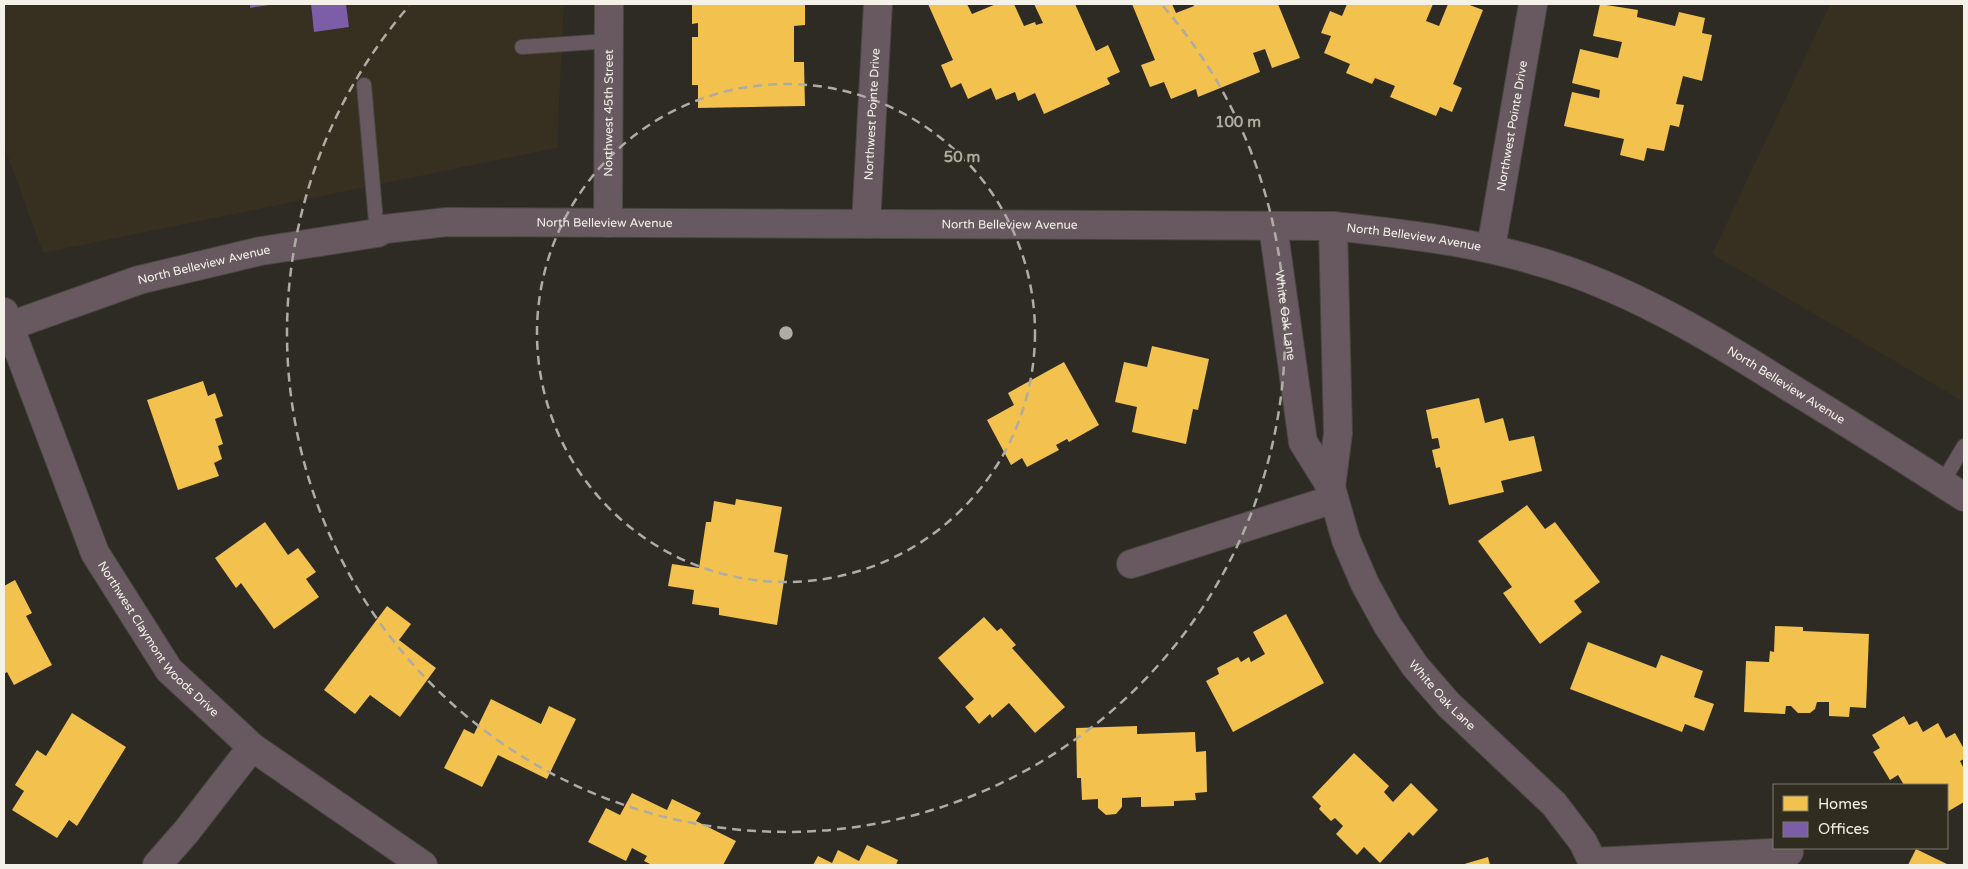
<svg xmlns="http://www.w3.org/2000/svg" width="1968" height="869" viewBox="0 0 1968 869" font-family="'Varela Round',sans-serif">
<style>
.built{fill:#372f1f}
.homes{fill:#f2c14e}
.offices{fill:#7b5ea7}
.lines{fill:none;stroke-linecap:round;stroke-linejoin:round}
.lane-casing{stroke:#484640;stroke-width:16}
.street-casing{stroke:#484640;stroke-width:30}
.lane{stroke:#685960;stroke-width:14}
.street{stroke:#685960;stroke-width:28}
.ring{fill:none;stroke:#aeaca4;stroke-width:2.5;stroke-dasharray:9 6}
.labels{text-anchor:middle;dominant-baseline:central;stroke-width:5;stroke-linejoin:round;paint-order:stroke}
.street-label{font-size:12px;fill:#f4f1e9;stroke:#312c20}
.centre{fill:#aeaca4;stroke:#312c20;stroke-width:2.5}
.ring-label{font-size:15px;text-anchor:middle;font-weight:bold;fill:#aeaca4;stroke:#312c20;stroke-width:5;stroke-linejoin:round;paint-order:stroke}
</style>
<rect width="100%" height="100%" fill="#2d2b24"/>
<g class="built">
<path d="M 4,4 L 564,4 L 557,148 L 43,253 L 4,146 Z"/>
<path d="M 1830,4 L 1964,4 L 1964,402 L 1712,254 Z"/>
</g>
<g class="homes">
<path d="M 692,4 L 805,4 L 805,25 L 794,26 L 794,62 L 804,62 L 805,106 L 698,108 L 698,85 L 692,85 L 692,37 L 698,37 L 698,23 L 692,24 Z"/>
<path d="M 928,4 L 967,4 L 972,14 L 996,4 L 1014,4 L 1024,26 L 1035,22 L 1036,25 L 1043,23 L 1034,4 L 1075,4 L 1096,51 L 1108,45 L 1120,72 L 1107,78 L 1110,84 L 1044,114 L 1035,93 L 1018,101 L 1015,92 L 996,100 L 991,88 L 968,99 L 961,83 L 951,88 L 941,65 L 953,60 Z"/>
<path d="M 1132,4 L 1172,4 L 1176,13 L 1194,6 L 1193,4 L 1278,4 L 1300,58 L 1272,68 L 1265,49 L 1253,53 L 1260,72 L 1198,97 L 1196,89 L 1171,99 L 1164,82 L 1150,87 L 1141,65 L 1155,60 Z"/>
<path d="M 1347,4 L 1433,4 L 1426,21 L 1439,26 L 1448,4 L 1467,4 L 1483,10 L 1453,84 L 1462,88 L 1452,112 L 1440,107 L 1436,116 L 1390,97 L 1395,86 L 1375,78 L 1372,84 L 1346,73 L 1350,64 L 1324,53 L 1331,36 L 1321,33 L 1330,11 L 1342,16 Z"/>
<path d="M 1600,4 L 1638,10 L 1637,17 L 1675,26 L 1679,12 L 1705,18 L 1702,33 L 1712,35 L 1702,81 L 1683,76 L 1676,104 L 1684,105 L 1679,127 L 1670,125 L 1664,151 L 1647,148 L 1644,161 L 1620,155 L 1624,139 L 1564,126 L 1572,92 L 1599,98 L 1600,90 L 1572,83 L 1580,49 L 1618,58 L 1622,42 L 1593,36 Z"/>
<path d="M 1152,346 L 1209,359 L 1198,410 L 1193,409 L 1186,444 L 1132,432 L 1137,407 L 1115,402 L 1124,362 L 1147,367 Z"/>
<path d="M 1064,362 L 1099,425 L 1069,442 L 1067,439 L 1056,445 L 1059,450 L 1027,467 L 1022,458 L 1011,465 L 987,420 L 1014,405 L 1008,393 Z"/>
<path d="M 203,381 L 208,396 L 215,393 L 223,416 L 215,419 L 223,444 L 218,446 L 222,459 L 214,463 L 219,476 L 178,490 L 147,400 Z"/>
<path d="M 1479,398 L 1485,423 L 1503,418 L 1509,441 L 1534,436 L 1542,471 L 1501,481 L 1504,492 L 1449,505 L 1440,467 L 1436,468 L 1432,450 L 1440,448 L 1438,438 L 1432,439 L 1426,410 Z"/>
<path d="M 736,499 L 782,507 L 774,552 L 788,555 L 777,625 L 719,615 L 719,608 L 692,604 L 694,590 L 668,586 L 672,564 L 699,568 L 706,522 L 711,522 L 714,501 L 735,505 Z"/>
<path d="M 1527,505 L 1545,529 L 1555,522 L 1600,582 L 1574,601 L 1582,612 L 1540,644 L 1503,593 L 1512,587 L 1478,541 Z"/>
<path d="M 265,522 L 288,555 L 298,548 L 316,572 L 306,579 L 319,597 L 274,629 L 241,583 L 236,588 L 215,558 Z"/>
<path d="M 15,580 L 32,613 L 26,616 L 52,665 L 14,685 L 7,672 L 4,674 L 4,586 Z"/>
<path d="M 387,606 L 411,624 L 399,640 L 436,668 L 400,717 L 370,695 L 355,714 L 324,690 Z"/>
<path d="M 1286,614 L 1324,683 L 1233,732 L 1206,681 L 1219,674 L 1217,668 L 1238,657 L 1241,662 L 1249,657 L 1251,662 L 1265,654 L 1253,632 Z"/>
<path d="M 984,617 L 997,631 L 1001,628 L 1016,645 L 1012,648 L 1065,707 L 1035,733 L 1009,703 L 992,718 L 990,714 L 979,724 L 965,707 L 974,699 L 938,658 Z"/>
<path d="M 1775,626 L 1803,627 L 1803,631 L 1869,634 L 1866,708 L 1850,707 L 1849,717 L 1829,716 L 1829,702 L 1817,702 L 1815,709 L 1810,713 L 1798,713 L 1791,706 L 1786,706 L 1785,714 L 1744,712 L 1746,661 L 1769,662 L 1770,651 L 1774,652 Z"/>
<path d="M 1588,642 L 1656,668 L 1661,655 L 1703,671 L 1694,697 L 1714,704 L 1704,731 L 1685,724 L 1682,732 L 1570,689 Z"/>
<path d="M 491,699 L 541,724 L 549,706 L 576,719 L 547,779 L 498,755 L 482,787 L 444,768 L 464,729 L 474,734 Z"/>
<path d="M 72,713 L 126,747 L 77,826 L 69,820 L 57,838 L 12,810 L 24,791 L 15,785 L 37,750 L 46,756 Z"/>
<path d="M 1904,716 L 1909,725 L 1917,721 L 1923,732 L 1938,723 L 1946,738 L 1955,733 L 1964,749 L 1964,759 L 1960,761 L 1964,769 L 1964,802 L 1947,812 L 1947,785 L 1904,785 L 1898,775 L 1890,780 L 1873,752 L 1880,748 L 1872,735 Z"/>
<path d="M 1137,726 L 1137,734 L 1195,732 L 1196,752 L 1206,751 L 1207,792 L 1195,793 L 1196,800 L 1174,801 L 1174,806 L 1141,807 L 1141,797 L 1122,798 L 1122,807 L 1116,814 L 1106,815 L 1098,808 L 1098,799 L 1082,800 L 1081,778 L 1077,778 L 1076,728 Z"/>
<path d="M 1354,753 L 1389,786 L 1384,792 L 1393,802 L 1411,783 L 1438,810 L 1413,836 L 1409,832 L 1380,863 L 1364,847 L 1357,855 L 1336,834 L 1343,826 L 1335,818 L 1331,821 L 1319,809 L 1321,806 L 1312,797 Z"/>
<path d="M 632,793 L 667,810 L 672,799 L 701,813 L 696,821 L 736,841 L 723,865 L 652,865 L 644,861 L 647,856 L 632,848 L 626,861 L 588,842 L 606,808 L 620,815 Z"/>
<path d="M 867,845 L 898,860 L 896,865 L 813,865 L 818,856 L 832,863 L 838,850 L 859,861 Z"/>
<path d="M 1916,849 L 1949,865 L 1908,865 Z"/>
<path d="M 1488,857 L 1490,865 L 1461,865 Z"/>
</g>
<g class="offices">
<path d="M 250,4 L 268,4 L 269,5 L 250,8 Z"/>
<path d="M 311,4 L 346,4 L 349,27 L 314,32 Z"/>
</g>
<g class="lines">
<g class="lane-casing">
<g id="lane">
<path d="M 522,47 L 609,41"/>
<path d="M 364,85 L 377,233"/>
<path d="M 1942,483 L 1964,446"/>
</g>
</g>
<g class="street-casing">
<g id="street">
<path id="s1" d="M 608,223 L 609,4"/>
<path id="s2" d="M 866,224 L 878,4"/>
<path id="s3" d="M 1273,226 L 1303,442 L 1331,487 L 1346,540 L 1365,584 L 1388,626 L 1415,666 L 1448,704 L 1554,804 L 1583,842 L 1594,865"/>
<path id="s4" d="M 1491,248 L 1533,4"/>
<path id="s5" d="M 4,312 L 95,553 L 169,670 L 252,747 L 423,865"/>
<path id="s6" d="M 4,328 L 139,280 L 261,251 L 377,233 L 385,229 L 447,222 L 1333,226 C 1417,235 1493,244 1574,273 C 1653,302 1723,345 1794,390 C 1851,425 1908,461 1964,497"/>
<path d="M 1331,487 L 1338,433 L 1333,226"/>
<path d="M 1131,564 L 1334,499"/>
<path d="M 1593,862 L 1789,852"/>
<path d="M 157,865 L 186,832 L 252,747"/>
</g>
</g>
<use href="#lane" class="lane"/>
<use href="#street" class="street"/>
</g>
<g class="ring">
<circle cx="786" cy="333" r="249"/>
<path d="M1163 6A499 499 0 1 1 409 6"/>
</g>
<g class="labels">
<g class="street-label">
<text stroke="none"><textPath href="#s1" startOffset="110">Northwest 45th Street</textPath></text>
<text stroke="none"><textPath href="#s2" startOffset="110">Northwest Pointe Drive</textPath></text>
<text stroke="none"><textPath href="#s4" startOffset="124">Northwest Pointe Drive</textPath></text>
<text stroke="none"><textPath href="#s6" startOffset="615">North Belleview Avenue</textPath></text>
<text stroke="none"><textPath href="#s6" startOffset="1020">North Belleview Avenue</textPath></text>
<text stroke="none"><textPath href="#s6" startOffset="1425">North Belleview Avenue</textPath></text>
<text stroke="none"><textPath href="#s6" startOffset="210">North Belleview Avenue</textPath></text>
<text stroke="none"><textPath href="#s3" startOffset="90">White Oak Lane</textPath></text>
<text stroke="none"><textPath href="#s6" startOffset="1830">North Belleview Avenue</textPath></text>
<text stroke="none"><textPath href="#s5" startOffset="365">Northwest Claymont Woods Drive</textPath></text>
<text stroke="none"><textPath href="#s3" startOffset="510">White Oak Lane</textPath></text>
</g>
</g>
<circle cx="786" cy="333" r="8" class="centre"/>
<g class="ring-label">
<text x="1238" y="127">100 m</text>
<text x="962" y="162">50 m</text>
</g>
<rect width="1968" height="869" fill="none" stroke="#f4f1e9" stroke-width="10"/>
<rect x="1773" y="784" width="175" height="65" fill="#312c20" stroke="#7f7b70"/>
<rect x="1783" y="796" width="25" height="15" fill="#f2c14e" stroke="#7f7b70"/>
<text x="1818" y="809" font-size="15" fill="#f4f1e9">Homes</text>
<rect x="1783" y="822" width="25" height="15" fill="#7b5ea7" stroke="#7f7b70"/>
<text x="1818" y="834" font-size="15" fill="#f4f1e9">Offices</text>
</svg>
